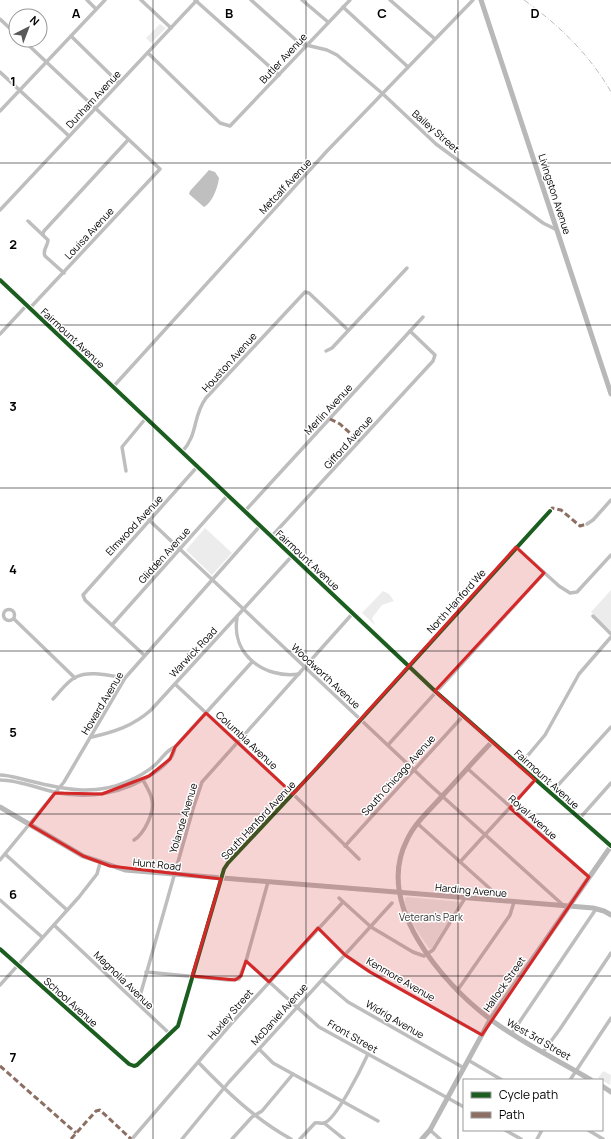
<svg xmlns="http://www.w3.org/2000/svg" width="611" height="1139" viewBox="0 0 611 1139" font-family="Manrope,sans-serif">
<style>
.green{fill:#ececec}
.water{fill:#bfbfbf}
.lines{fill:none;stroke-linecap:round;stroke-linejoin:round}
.street{stroke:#bebebe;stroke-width:3.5}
.secondary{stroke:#b8b8b8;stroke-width:5}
.primary{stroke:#bebebe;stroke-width:5.5}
.rail{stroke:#bebebe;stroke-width:1;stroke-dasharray:6 2 1 2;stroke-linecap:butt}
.quiet{stroke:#8d6e63;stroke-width:3;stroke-dasharray:6 3;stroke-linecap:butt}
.cycleway-casing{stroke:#fff;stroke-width:6}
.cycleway{stroke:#1b5e20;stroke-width:4}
.marked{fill:#d62828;fill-opacity:0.2;stroke:#d62828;stroke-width:3;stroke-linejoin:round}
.grid{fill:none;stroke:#000;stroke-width:1;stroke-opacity:0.55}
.labels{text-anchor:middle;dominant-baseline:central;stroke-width:3;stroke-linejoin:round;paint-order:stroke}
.street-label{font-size:10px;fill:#000;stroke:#fff}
.park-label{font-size:10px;fill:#333;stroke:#fff}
.grid-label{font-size:13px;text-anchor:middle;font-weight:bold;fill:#000;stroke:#fff;stroke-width:3;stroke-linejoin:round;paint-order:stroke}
</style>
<rect width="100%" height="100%" fill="#fff"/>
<g class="green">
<path d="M 160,24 L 166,28 L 151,43 L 146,38 Z"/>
<path d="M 205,528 L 232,553 L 212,575 L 186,550 Z"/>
<path d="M 611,590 L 611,631 L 591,612 Z"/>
<path d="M 383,591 L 389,594 L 394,601 L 382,605 L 372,618 L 375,625 L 362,613 Z"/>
<path d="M 407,897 L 461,902 L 431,949 L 429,948 C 421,937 403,912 405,898 Z"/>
<path d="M 603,1071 L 611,1075 L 610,1085 L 598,1078 Z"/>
</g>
<path class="water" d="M 209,170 L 215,172 L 219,178 C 218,187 212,203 204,207 L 189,194 L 190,191 Z"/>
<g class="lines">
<g class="street">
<path d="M 87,0 L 96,9"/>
<path d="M 141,0 L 171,28"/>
<path d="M 195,0 L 279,75"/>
<path d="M 251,0 L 297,41 L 302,44 L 327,50 L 337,55 L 383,94 L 436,144 L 543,223 L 557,230"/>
<path d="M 302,0 L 328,22"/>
<path d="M 390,0 L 435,39"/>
<path d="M 343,7 L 408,67"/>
<path d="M 0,19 L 16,34"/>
<path d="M 71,36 L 119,83"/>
<path d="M 23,40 L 160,169 L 30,308"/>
<path d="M 148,53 L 220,123 L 230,126 L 350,0"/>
<path d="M 0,72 L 69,136"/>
<path d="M 0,111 L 105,0"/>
<path d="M 0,210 L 197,0"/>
<path d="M 28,221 L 48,240 C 48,246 42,250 45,256 L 64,273"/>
<path d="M 43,234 L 44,231 L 128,140"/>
<path d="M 0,334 L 26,306"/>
<path d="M 326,351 L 332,348 L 407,268"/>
<path d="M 113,387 L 327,151 L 473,0"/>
<path d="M 182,452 C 199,433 192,417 206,398 L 305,292 L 309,293 L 348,330"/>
<path d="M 126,471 L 122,447 L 146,418"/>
<path d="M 245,511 L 423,317"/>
<path d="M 149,520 L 431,786 L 563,905"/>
<path d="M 587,524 L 593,520 L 611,500"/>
<path d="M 271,537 L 433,361 L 435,355 L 410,331"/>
<path d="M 516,547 L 559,586 L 570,593 L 577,592 L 611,555"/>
<circle cx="9" cy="615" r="5.5"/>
<path d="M 593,616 L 611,634"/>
<path d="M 237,618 C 231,655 265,679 299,674"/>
<path d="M 14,619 L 75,678"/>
<path d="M 112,625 L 228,495"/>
<path d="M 144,655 L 85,600 L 83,595 L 197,467"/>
<path d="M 175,684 L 293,794 L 359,859"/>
<path d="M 53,699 C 60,692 67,681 76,677 C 90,670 110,676 125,678"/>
<path d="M 92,737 C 114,732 133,726 151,710 L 292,556"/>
<path d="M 388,745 L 544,573"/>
<path d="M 519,766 L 545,735 L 579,674 L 611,637"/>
<path d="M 468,769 L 589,877"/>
<path d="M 0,775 C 10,775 20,779 30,781 C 62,789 94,796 126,782 C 136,778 147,772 155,765 C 162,759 166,750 175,747"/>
<path d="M 0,780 C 18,780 37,788 54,792 C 89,800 125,793 154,773 C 163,767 174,758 175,747 L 252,662"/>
<path d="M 550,794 L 611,727"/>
<path d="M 579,819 L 611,783"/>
<path d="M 418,824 L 497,895 L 501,901"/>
<path d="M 134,840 C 144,834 155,812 152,800 C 151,793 146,786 143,780"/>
<path d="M 345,846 L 463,716"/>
<path d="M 5,854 L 67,910"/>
<path d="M 0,860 L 64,782 L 125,678 L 260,526"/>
<path d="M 460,862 L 535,780"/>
<path d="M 339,898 L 371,927 L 413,952 L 424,956 L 433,950 L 465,898"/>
<path d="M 0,900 L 42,937"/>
<path d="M 54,925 L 170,1034"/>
<path d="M 318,928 L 345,955 L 370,972 L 482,1035"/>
<path d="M 0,949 L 129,1064 L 134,1066 L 137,1065 L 178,1026 L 224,869 L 228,863 L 317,768 L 550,511"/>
<path d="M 246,961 L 319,1027 L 464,1107"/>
<path d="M 146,972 L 229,980 L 239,979 L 246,961 L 268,882"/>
<path d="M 322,980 L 348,1002 L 464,1068"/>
<path d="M 0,985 L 79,897 L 97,874 L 100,863"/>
<path d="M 457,991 L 510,915 L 514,902"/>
<path d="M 138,1003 L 193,809 L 202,782 L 353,613"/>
<path d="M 512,1033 L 596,909"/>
<path d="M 259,1049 L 273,1063 L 378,1121"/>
<path d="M 543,1052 L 560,1029 L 611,953"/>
<path d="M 468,1060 L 502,1080"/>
<path d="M 199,1063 C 226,1091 256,1120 291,1139"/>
<path d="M 570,1080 L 611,1018"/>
<path d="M 324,1123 L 344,1139"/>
<path d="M 430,1130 L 440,1139"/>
<path d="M 505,1130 L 521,1139"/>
<path d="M 588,1130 L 603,1139"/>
<path d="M 132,1139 L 230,1025 L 343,902"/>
<path d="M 182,1139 L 229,1082 L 392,903"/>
<path d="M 232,1139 L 252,1117 L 262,1111 L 293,1074"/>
<path d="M 300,1139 L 315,1123 C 318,1122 321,1124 324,1123 C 336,1120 362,1067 368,1054"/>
<path d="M 537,1139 L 542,1130"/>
</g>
<g class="secondary">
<path d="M 481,0 L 611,394"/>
<path d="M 492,742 C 476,758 461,776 445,793 C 432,808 415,822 407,840 C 374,904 442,983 490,1019 C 520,1042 558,1060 591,1080"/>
<path d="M 0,807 L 83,856 L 125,870 L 593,908 L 604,911 L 611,915"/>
<path d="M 602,1086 L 611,1092"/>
<path d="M 422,1139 L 430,1130 L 490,1020 L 611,846"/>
</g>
<path class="primary" d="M 0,280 L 435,691 L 611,846"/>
<path class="rail" d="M 524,0 C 559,25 590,55 611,92"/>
<g class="quiet">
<path d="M 330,419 L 340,424 L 359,441"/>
<path d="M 550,511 L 552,508 L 561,510 L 580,526 L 587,524"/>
<path d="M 0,1066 L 76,1133"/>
<path d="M 71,1139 L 96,1111 L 100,1110 L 131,1139"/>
</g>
<g class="cycleway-casing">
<g id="cycleway">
<path d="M 0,280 L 435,691 L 611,846"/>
<path d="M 0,949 L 129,1064 L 134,1066 L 137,1065 L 178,1026 L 224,869 L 228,863 L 317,768 L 550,511"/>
</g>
</g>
<use href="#cycleway" class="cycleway"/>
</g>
<path class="marked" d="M 516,547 L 544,573 L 435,691 L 535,780 L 510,808 L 589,877 L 482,1035 L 370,972 L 345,955 L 318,928 L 269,982 L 246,961 L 241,976 L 235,980 L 192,976 L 221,879 L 110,866 L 83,856 L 30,825 L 55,793 L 102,794 L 149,776 L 170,759 L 175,747 L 206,713 L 293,794 Z"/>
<path class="grid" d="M 153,0 L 153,1139M 306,0 L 306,1139M 458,0 L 458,1139M 0,163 L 611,163M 0,325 L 611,325M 0,488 L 611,488M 0,651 L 611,651M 0,814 L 611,814M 0,976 L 611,976"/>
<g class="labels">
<g class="street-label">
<text transform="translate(283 58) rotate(-47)">Butler Avenue</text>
<text transform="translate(93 99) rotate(-47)">Dunham Avenue</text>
<text transform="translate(436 131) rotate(41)">Bailey Street</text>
<text transform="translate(285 186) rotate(-47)">Metcalf Avenue</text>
<text transform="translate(555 194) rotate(72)">Livingston Avenue</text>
<text transform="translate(89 233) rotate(-47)">Louisa Avenue</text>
<text transform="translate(73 338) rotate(43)">Fairmount Avenue</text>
<text transform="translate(229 362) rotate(-48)">Houston Avenue</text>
<text transform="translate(328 409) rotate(-47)">Merlin Avenue</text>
<text transform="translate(348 442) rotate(-48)">Gifford Avenue</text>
<text transform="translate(134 525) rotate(-47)">Elmwood Avenue</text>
<text transform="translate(164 555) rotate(-48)">Glidden Avenue</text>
<text transform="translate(308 560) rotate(43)">Fairmount Avenue</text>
<text transform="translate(456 601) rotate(-48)">North Hanford We</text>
<text transform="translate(193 652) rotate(-47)">Warwick Road</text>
<text transform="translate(326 676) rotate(43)">Woodworth Avenue</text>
<text transform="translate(102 703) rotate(-59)">Howard Avenue</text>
<text transform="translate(247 740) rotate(43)">Columbia Avenue</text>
<text transform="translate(398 775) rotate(-48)">South Chicago Avenue</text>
<text transform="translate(547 779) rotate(42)">Fairmount Avenue</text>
<text transform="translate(533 817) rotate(42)">Royal Avenue</text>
<text transform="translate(183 818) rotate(-73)">Yolande Avenue</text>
<text transform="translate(258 820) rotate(-47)">South Hanford Avenue</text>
<text transform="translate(157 864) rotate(6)">Hunt Road</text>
<text transform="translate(471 890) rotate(5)">Harding Avenue</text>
<text transform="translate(401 979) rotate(30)">Kenmore Avenue</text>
<text transform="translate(124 980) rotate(44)">Magnolia Avenue</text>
<text transform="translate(504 984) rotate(-55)">Hallock Street</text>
<text transform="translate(71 1002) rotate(42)">School Avenue</text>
<text transform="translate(230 1014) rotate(-49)">Huxley Street</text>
<text transform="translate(279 1014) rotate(-48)">McDaniel Avenue</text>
<text transform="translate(395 1019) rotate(30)">Widrig Avenue</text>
<text transform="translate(353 1036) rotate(30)">Front Street</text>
<text transform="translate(539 1039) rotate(30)">West 3rd Street</text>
</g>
<g class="park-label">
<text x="431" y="917">Veteran's Park</text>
</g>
</g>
<g class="grid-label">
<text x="76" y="18">A</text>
<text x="229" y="18">B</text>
<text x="382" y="18">C</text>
<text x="535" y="18">D</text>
<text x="13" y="86">1</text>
<text x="13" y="249">2</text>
<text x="13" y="411">3</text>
<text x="13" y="574">4</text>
<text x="13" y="737">5</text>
<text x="13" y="899">6</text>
<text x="13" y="1062">7</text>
</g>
<rect x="463" y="1079" width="140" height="52" fill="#ffffff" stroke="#999999"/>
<rect x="471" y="1092" width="20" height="6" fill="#1b5e20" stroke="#999999"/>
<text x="499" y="1099" font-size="12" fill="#000000">Cycle path</text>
<rect x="471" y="1112" width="20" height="6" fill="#8d6e63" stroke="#999999"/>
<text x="499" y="1119" font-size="12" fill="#000000">Path</text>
<g transform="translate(28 28) rotate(42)"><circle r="19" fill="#ffffff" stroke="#999999"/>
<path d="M0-3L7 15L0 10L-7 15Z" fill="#595959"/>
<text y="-6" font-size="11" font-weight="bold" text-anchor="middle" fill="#000000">N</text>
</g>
</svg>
